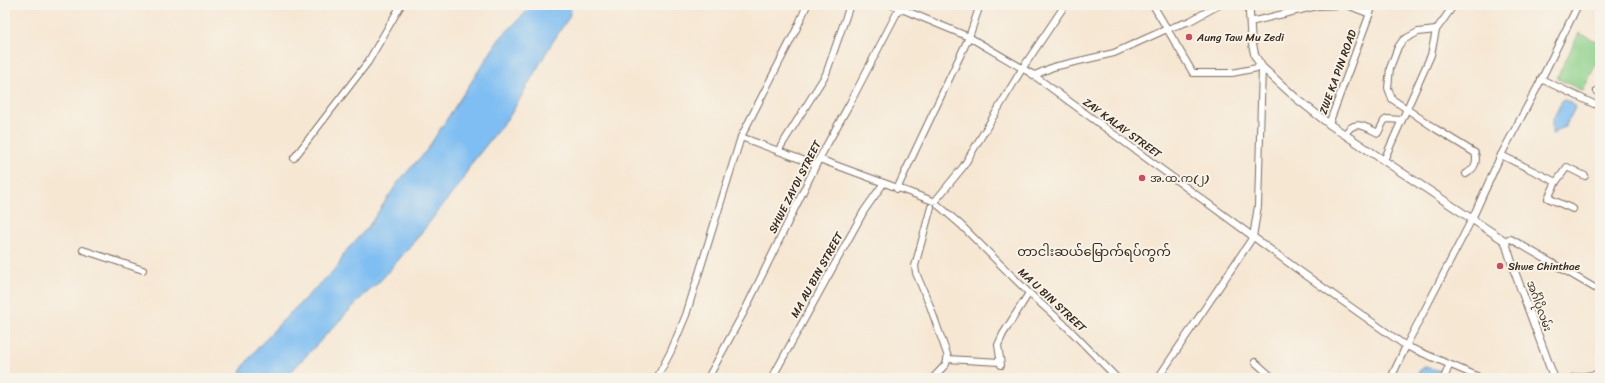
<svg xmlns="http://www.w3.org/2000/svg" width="1605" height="383" viewBox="0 0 1605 383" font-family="Sriracha,'Noto Sans Myanmar',sans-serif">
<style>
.green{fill:#8ad089;stroke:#627d54}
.water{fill:#7ebef2;stroke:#5c7488}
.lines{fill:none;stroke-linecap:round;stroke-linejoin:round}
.minor-casing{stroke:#7c6c5d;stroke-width:8}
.major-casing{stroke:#7c6c5d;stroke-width:9}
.minor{stroke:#fff;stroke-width:6}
.major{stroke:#fff;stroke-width:7}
.poi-dot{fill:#d1495b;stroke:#f7f3e8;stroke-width:1.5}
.labels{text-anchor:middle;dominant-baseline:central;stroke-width:4;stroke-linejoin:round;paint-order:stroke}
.poi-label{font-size:11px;fill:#3b2a1e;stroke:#f7f3e8;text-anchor:start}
.street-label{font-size:11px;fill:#3b2a1e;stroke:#f7f3e8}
.quarter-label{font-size:13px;fill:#3b2a1e;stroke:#f7f3e8}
</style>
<rect width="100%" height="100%" fill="#f7f3e8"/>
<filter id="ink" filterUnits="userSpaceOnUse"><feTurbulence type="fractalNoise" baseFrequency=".025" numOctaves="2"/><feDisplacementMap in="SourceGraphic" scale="8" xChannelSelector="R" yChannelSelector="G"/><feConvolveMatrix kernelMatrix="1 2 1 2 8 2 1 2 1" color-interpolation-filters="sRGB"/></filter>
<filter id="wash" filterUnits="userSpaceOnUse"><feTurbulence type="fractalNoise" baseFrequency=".012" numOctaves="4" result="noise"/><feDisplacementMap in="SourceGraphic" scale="16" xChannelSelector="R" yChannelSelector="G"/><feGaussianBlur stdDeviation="0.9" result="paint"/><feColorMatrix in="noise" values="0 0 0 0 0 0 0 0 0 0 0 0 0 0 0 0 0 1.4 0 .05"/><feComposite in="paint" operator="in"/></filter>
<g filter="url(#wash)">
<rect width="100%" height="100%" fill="#f6e7d3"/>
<path class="green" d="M 1579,33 L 1600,43 L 1600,55 L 1583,91 L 1557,78 Z"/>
<g class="water">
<path d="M 533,5 L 572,5 L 569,17 L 550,46 L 511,114 L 471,164 L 461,182 L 418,237 L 381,280 L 362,297 L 285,378 L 237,378 C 243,365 253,354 262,343 C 286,316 313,291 339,265 L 344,253 L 368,227 L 399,181 L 426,151 L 500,38 Z"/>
<path d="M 1563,99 L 1576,106 L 1565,127 L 1556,130 L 1555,133 L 1552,134 L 1552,121 Z"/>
<path d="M 1425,367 L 1442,371 L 1440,378 L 1417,378 L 1419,371 Z"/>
</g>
</g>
<g filter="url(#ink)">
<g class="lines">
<g class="minor-casing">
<g id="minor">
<path d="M 892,5 L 969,37 L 1032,74 L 1297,269 L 1406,346 L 1477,376 L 1476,378"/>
<path d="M 1153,5 L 1193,73 L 1232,73 L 1262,67 L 1258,206 L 1253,237 L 1158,378"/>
<path d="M 1347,5 L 1370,14"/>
<path d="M 1250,22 L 1317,6 L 1342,5"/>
<path d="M 1436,30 L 1418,32 L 1403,40 L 1398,47 L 1390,68 L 1388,88 L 1392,99 L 1436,129 L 1475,153 C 1478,163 1474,169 1466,174"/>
<path d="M 1032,74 L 1035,75 L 1053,67 L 1114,53 L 1167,29 L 1190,21 L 1219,5"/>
<path d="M 1541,79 L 1594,104"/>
<path d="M 1597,91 L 1600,93"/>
<path d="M 1329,124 L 1373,5"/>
<path d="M 1345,135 C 1353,118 1366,127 1378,133 L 1384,121 L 1387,119 L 1402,120"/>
<path d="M 741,137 L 816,165"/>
<path d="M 778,151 L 826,74 L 850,5"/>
<path d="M 1501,155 L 1556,182"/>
<path d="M 294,158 L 368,62 L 401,5"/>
<path d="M 819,159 L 933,201"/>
<path d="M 1384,160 L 1431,55 L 1436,30 L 1454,5"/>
<path d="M 897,189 L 969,37 L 980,5"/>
<path d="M 936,200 L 963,167 L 1022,69 L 1065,5"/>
<path d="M 938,205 L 961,225 L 1029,293 L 1066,326 L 1117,378"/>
<path d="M 931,207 L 915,266 L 916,273 L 930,306 L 948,357 L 946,364 L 933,378"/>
<path d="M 1573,209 L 1548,198 L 1556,182 L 1567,167 L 1585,176"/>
<path d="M 1505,241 L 1511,239 L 1600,291"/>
<path d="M 83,250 L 143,270"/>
<path d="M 947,359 L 1000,362"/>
<path d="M 1255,362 L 1273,378"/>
<path d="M 1001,365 L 998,345 L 1003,334 L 1029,293"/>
<path d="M 657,378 L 671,351 L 686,315 L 741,137 L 796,30 L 807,5"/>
<path d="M 708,378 L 745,310 L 819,159 L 850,103 L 901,5"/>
<path d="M 772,378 L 864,211 L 883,184"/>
<path d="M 1391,378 L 1406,346 L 1472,219 L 1501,155 L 1537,88 L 1578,5"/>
<path d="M 1444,378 L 1449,366"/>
<path d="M 1572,378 L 1600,374"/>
</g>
</g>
<g class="major-casing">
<path id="major" d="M 1249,5 L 1251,37 L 1255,56 L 1262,67 L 1296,98 L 1329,124 L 1505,241 L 1514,270 L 1554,378"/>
</g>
<use href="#minor" class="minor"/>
<use href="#major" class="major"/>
</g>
</g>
<g class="poi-dot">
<circle cx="1189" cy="37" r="4"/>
<circle cx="1142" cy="178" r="4"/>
<circle cx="1500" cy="266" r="4"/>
</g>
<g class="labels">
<g class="poi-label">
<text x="1197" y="37">Aung Taw Mu Zedi</text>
<text x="1150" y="178">အ.ထ.က(၂)</text>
<text x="1508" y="266">Shwe Chinthae</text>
</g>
<g class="street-label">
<text transform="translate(1338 72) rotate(-70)">ZWE KA PIN ROAD</text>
<text transform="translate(1122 128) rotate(36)">ZAY KALAY STREET</text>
<text transform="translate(795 187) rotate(-63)">SHWE ZAYDI STREET</text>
<text transform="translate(817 275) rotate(-61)">MA AU BIN STREET</text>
<text transform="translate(1052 300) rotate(43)">MA U BIN STREET</text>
<text transform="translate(1539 306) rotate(70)">အင်္ဂါပိုလမ်း</text>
</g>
<g class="quarter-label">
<text x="1094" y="251">တာငါးဆယ်မြောက်ရပ်ကွက်</text>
</g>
</g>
<rect width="1605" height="383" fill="none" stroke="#f7f3e8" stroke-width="20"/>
</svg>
